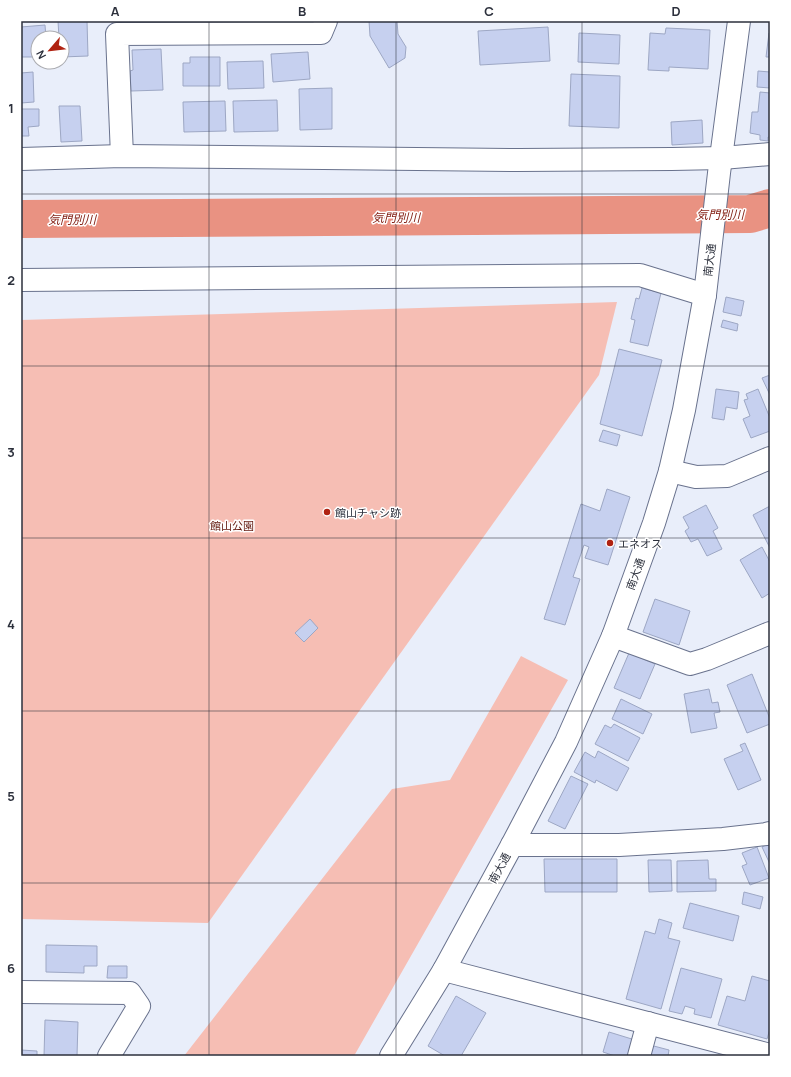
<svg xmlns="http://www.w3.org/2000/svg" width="791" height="1077" viewBox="0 0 791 1077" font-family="Manrope,'Noto Sans JP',sans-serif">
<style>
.green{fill:#f6beb4}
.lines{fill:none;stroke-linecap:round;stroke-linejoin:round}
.river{stroke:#e99282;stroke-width:38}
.building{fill:#c6d0ef;stroke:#9da7c4}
.minor-casing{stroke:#69728d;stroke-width:24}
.minor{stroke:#fff;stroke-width:22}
.grid{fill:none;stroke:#2c303c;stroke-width:1;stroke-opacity:0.55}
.poi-dot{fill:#b02211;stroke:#fff;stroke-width:1.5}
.labels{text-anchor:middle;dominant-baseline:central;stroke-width:3;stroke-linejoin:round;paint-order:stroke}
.street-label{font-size:11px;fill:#2c303c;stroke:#fff}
.poi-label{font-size:11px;fill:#2c303c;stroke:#fff;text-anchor:start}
.park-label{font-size:11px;fill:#63170d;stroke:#fff}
.water-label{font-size:12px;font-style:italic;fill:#811b0f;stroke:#fff}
.neatline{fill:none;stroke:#2c303c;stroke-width:1.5}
.grid-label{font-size:13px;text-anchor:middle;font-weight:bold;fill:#2c303c}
</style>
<rect width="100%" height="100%" fill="#e9eefa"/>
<g class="green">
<path d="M 617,302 L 599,375 L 208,923 L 21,919 L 21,320 Z"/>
<path d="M 521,656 L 568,680 L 354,1056 L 184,1056 L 392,789 L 450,780 Z"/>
</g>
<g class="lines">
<path class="river" d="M 21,219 L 750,214 L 770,208"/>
</g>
<g class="building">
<path d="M 58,21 L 87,21 L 88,56 L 62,57 L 62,38 L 59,38 Z"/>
<path d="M 369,21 L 397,21 L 398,34 L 406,47 L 405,58 L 389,68 L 370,36 Z"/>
<path d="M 45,25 L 46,38 L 38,38 L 38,57 L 21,57 L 21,27 Z"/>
<path d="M 548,27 L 550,61 L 480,65 L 478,31 Z"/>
<path d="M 666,28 L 710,30 L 708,69 L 669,67 L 669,71 L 648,70 L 650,33 L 665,34 Z"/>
<path d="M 579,33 L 620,35 L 619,64 L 578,62 Z"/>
<path d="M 769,33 L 770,34 L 770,57 L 766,57 Z"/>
<path d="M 161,49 L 163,90 L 131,91 L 130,71 L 133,70 L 132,50 Z"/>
<path d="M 308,52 L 310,79 L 273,82 L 271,54 Z"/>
<path d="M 190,57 L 220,57 L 220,86 L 183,86 L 183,63 L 190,63 Z"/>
<path d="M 263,61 L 264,88 L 228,89 L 227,62 Z"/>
<path d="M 758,71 L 770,72 L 770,88 L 757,87 Z"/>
<path d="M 33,72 L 34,102 L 21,103 L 21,73 Z"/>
<path d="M 571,74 L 620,76 L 619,128 L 569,126 Z"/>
<path d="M 332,88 L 332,129 L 300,130 L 299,89 Z"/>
<path d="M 760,92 L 770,93 L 770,137 L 768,137 L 768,141 L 760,140 L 760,135 L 750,133 L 752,112 L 758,112 Z"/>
<path d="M 277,100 L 278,131 L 234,132 L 233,101 Z"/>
<path d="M 225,101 L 226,131 L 184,132 L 183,102 Z"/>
<path d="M 59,106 L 80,106 L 82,141 L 61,142 Z"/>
<path d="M 21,109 L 39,109 L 39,126 L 28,127 L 29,136 L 21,136 Z"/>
<path d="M 702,120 L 703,143 L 672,145 L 671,122 Z"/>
<path d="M 642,288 L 661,293 L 648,346 L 630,342 L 635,320 L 631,319 L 636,298 L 639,299 Z"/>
<path d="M 726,297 L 744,301 L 741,316 L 723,312 Z"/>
<path d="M 723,320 L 738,324 L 737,331 L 721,327 Z"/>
<path d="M 619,349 L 662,360 L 642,436 L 600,424 Z"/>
<path d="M 770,375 L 770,395 L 762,378 Z"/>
<path d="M 716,389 L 739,392 L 737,409 L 726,407 L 724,420 L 712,418 Z"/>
<path d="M 758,389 L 770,418 L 770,431 L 751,438 L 743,419 L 750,416 L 744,400 L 748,399 L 746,394 Z"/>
<path d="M 603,430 L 620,435 L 617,446 L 599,441 Z"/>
<path d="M 607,489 L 630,497 L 608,565 L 585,558 L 589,547 L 584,545 L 573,577 L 580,579 L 565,625 L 544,619 L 581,504 L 600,511 Z"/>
<path d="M 706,505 L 718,528 L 713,531 L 722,549 L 707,556 L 698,539 L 691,542 L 685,531 L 689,528 L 683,517 Z"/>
<path d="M 770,506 L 770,548 L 753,515 Z"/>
<path d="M 762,547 L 770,562 L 770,593 L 762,598 L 740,560 Z"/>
<path d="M 655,599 L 690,611 L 679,645 L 643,632 Z"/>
<path d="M 310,619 L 318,628 L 304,642 L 295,633 Z"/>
<path d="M 629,653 L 655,664 L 640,699 L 614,688 Z"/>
<path d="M 752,674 L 770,719 L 770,724 L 747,733 L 727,685 Z"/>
<path d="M 709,689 L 712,703 L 718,702 L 720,712 L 714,713 L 717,728 L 691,733 L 684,694 Z"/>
<path d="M 621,699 L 652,714 L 643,734 L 612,719 Z"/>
<path d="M 614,724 L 640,738 L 628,761 L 595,744 L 605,725 L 611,728 Z"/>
<path d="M 745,743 L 761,780 L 738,790 L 724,759 L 743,751 L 740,745 Z"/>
<path d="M 598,751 L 629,768 L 617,791 L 596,780 L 595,783 L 574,772 L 585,752 L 595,758 Z"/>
<path d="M 571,776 L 588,784 L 565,829 L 548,821 Z"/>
<path d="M 770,843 L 770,864 L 762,847 Z"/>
<path d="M 757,847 L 769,878 L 750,885 L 742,866 L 747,864 L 742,853 Z"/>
<path d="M 544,859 L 617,859 L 617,892 L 545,892 Z"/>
<path d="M 648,860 L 671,860 L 672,891 L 649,892 Z"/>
<path d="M 708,860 L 709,879 L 716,879 L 716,891 L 677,892 L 677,861 Z"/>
<path d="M 744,892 L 763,897 L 760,909 L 742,904 Z"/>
<path d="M 690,903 L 739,916 L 733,941 L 683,928 Z"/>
<path d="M 659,919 L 672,923 L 668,938 L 680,941 L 661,1009 L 626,999 L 645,931 L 655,934 Z"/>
<path d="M 46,945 L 97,946 L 97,966 L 84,966 L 84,973 L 46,972 Z"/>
<path d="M 108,966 L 127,966 L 127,978 L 107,978 Z"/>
<path d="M 681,968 L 722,979 L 711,1018 L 694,1014 L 695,1009 L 685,1006 L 682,1014 L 669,1011 Z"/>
<path d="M 752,976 L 770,981 L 770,1029 L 767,1039 L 718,1025 L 727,996 L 745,1001 Z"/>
<path d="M 456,996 L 486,1013 L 461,1056 L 445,1056 L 428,1046 Z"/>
<path d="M 45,1020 L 78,1022 L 77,1056 L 44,1056 Z"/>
<path d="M 609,1032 L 635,1040 L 630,1056 L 615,1056 L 603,1052 Z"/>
<path d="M 650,1045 L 669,1050 L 668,1056 L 648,1056 Z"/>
<path d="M 21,1050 L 37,1051 L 37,1056 L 21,1056 Z"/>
</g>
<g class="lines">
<g class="minor-casing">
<g id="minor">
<path d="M 122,156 L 117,34 L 321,33 L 326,21"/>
<path d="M 21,159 L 122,156 L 518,160 L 672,159 L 722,158 L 770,154"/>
<path d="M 21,280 L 640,275 L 705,295"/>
<path d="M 670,471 L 696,477 L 727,476 L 770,458"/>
<path d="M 613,636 L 690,664 L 707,659 L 770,633"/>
<path d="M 512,845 L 619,845 L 723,839 L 766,834 L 770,833"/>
<path d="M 444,970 L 770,1055"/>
<path d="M 21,992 L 130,993 L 139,1006 L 109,1056"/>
<path d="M 391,1056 L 444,970 L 512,845 L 566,742 L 613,636 L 654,523 L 670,471 L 684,410 L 705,295 L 719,173 L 739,21"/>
<path d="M 639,1056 L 648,1023"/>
</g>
</g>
<use href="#minor" class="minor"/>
</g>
<path class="grid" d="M 209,21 L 209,1056M 396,21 L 396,1056M 582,21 L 582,1056M 21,194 L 770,194M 21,366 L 770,366M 21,538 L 770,538M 21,711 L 770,711M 21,883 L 770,883"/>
<g class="poi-dot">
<circle cx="327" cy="512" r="4"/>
<circle cx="610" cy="543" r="4"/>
</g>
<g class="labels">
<g class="street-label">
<text transform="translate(709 260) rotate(-83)">南大通</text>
<text transform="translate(635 574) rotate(-70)">南大通</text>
<text transform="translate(499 868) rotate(-61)">南大通</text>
</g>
<g class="poi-label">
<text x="335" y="512">館山チャシ跡</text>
<text x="618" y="543">エネオス</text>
</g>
<g class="park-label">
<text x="232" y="525">館山公園</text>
</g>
<g class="water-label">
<text x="720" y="214">気門別川</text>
<text x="396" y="217">気門別川</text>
<text x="72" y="219">気門別川</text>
</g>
</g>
<rect width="791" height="1077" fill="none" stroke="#ffffff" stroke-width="44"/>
<g transform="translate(50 50) rotate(242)"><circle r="19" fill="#ffffff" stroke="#abacb1"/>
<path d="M0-3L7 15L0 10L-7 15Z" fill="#b02211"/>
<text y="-6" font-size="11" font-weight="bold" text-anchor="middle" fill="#2c303c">N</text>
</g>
<rect x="22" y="22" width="747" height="1033" class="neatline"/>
<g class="grid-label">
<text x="115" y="16">A</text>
<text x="302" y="16">B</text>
<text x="489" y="16">C</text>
<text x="676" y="16">D</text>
<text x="11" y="113">1</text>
<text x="11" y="285">2</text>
<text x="11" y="457">3</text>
<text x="11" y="629">4</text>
<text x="11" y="801">5</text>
<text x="11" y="973">6</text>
</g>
</svg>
